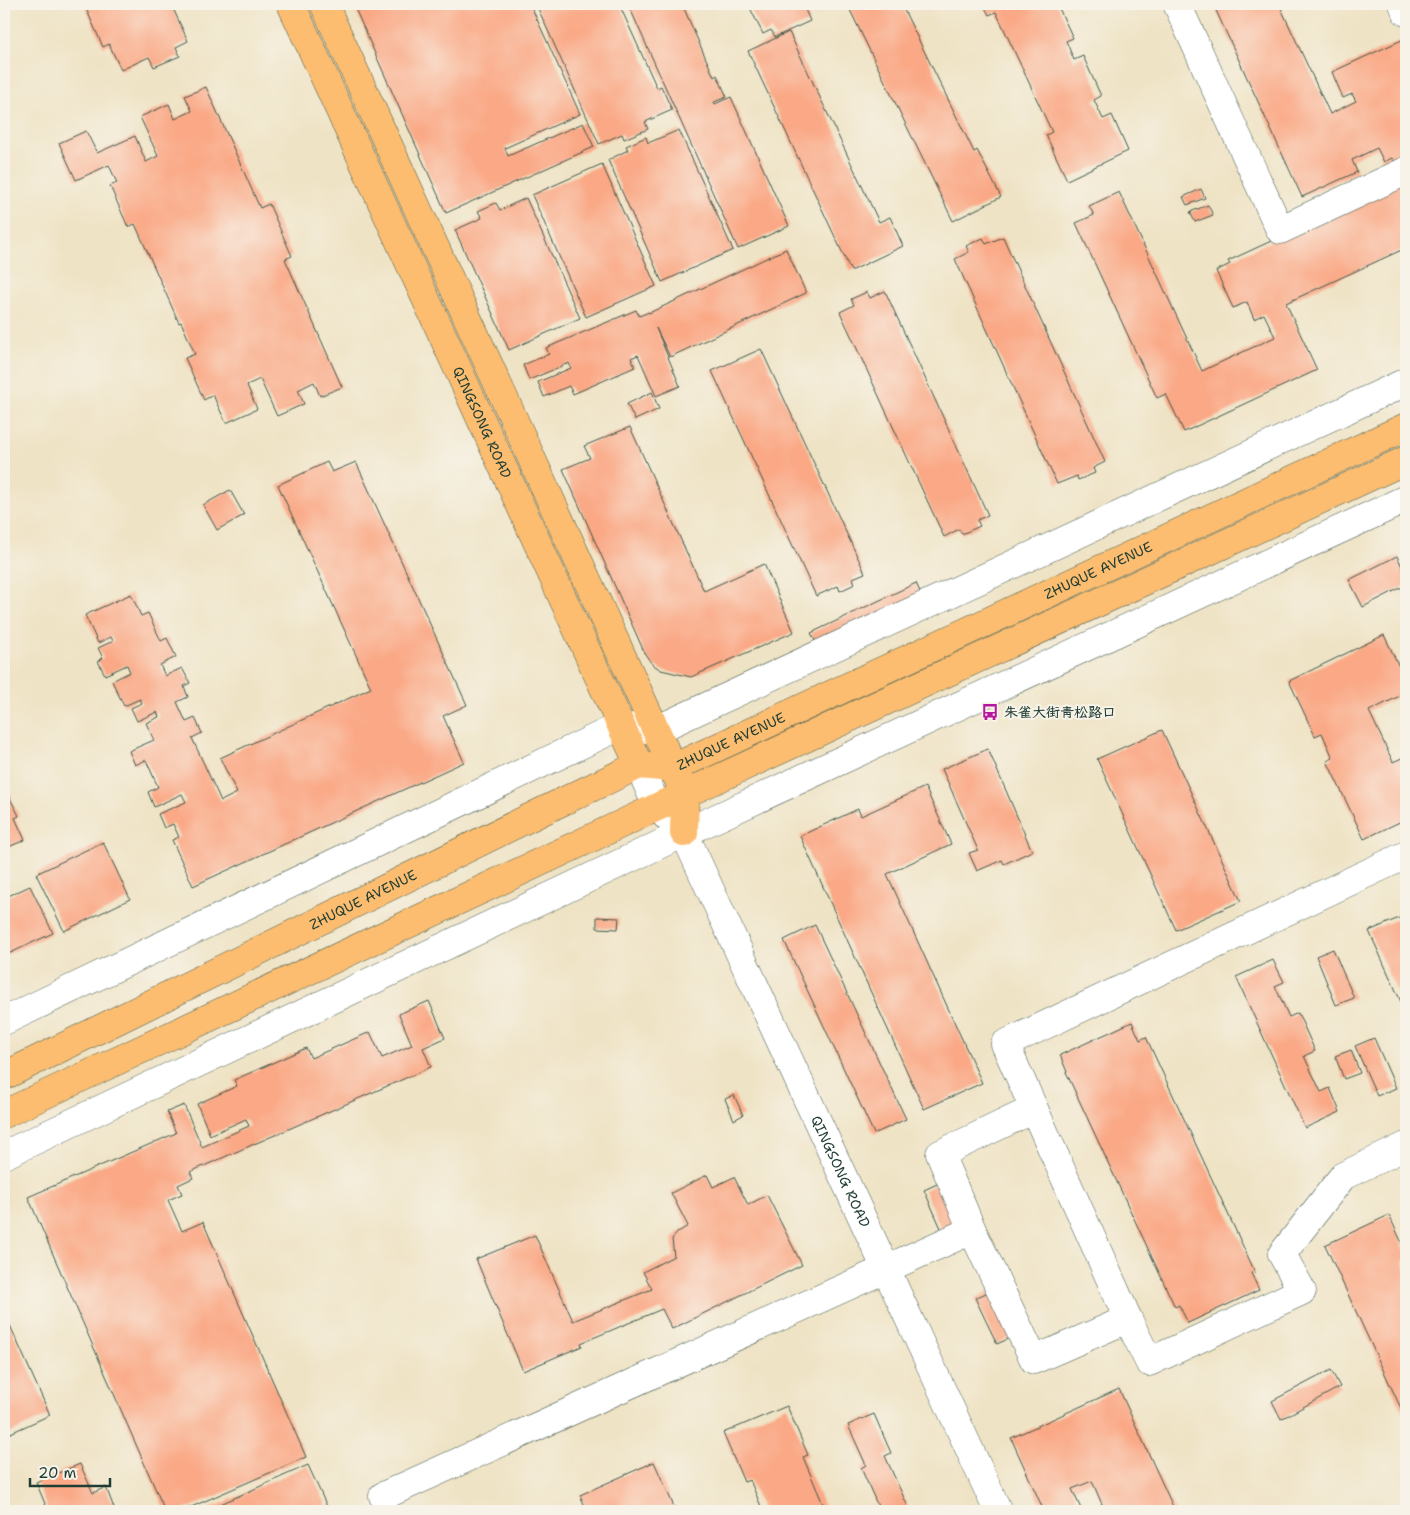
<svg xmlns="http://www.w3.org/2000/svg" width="1410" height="1515" viewBox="0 0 1410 1515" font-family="'Shantell Sans','LXGW WenKai TC',sans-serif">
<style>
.building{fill:#faa885}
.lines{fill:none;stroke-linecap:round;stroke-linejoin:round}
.minor-casing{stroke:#3e564a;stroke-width:29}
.major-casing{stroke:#3e564a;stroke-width:29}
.minor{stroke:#fff;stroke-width:28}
.major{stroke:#fcbd6f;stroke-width:28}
.labels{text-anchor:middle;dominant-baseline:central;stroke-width:4;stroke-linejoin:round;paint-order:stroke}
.street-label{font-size:14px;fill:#1f3d34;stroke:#f7f3e8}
.poi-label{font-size:14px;font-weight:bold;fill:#1f3d34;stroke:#f7f3e8;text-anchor:start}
</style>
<rect width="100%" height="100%" fill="#f7f3e8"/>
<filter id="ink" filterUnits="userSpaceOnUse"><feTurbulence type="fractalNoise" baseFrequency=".02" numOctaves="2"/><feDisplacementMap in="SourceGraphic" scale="10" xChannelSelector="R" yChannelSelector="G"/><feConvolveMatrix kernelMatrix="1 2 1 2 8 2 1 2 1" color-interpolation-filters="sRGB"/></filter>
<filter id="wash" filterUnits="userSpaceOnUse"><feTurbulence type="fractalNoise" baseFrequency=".0096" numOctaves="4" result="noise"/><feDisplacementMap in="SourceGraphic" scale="20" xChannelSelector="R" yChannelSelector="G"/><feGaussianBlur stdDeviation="1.12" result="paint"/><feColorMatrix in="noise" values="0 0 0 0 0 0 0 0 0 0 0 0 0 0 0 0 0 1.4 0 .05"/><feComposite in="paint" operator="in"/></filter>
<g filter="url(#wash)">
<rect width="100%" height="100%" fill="#efe3c5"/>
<g id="blocks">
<g class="building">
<path d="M 84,4 L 171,4 L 188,41 L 176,47 L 180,56 L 154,67 L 149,57 L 121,70 L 109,44 L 103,47 Z"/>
<path d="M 353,4 L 530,4 L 580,114 L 505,148 L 508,156 L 583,123 L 594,147 L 446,213 Z"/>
<path d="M 536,4 L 619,4 L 657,88 L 661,86 L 672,110 L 645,122 L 648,129 L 624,139 L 622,134 L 599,144 Z"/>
<path d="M 628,4 L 682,4 L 714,77 L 717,75 L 727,97 L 714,102 L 715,104 L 731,97 L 789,226 L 738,249 Z"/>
<path d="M 748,4 L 811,4 L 804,7 L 810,21 L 775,37 L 771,30 L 763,34 Z"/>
<path d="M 847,4 L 901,4 L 974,152 L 977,150 L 1001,197 L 953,221 Z"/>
<path d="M 983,4 L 1057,4 L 1073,38 L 1066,41 L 1074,60 L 1083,56 L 1101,96 L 1094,100 L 1103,119 L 1112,115 L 1128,151 L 1067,180 L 1046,135 L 1052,132 L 996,12 L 989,15 Z"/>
<path d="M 1213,4 L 1279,4 L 1330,114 L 1356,101 L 1352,94 L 1343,98 L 1332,72 L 1406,38 L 1406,159 L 1395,164 L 1392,158 L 1384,162 L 1377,148 L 1352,160 L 1357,172 L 1302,197 Z"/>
<path d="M 789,32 L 879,222 L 890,217 L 903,246 L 851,271 L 748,51 Z"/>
<path d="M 206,87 L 260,208 L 269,204 L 292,256 L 285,259 L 342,387 L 320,396 L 314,382 L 298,390 L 304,404 L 277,416 L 260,379 L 247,385 L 257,409 L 226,423 L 213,395 L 204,400 L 185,358 L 195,354 L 181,322 L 179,323 L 135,224 L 128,227 L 110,186 L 117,183 L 109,165 L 76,180 L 59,143 L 86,131 L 97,153 L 135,136 L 146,162 L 158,156 L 140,117 L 169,104 L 175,119 L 192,111 L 185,96 Z"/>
<path d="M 679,130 L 733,250 L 662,282 L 608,160 L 628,150 L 626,146 L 646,137 L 648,143 Z"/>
<path d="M 602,164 L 656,286 L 586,317 L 532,195 Z"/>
<path d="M 1406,167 L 1406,248 L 1286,303 L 1317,370 L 1184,432 L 1166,394 L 1157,398 L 1076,223 L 1094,215 L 1089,206 L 1119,192 L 1202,371 L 1275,337 L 1264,314 L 1254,319 L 1247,302 L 1233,308 L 1216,271 L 1230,264 L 1228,261 L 1401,181 Z"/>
<path d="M 1201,189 L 1205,198 L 1187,205 L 1183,197 Z"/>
<path d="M 526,198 L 580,318 L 509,350 L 455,230 L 482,218 L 478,211 L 496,203 L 500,210 Z"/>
<path d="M 1208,205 L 1213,215 L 1195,222 L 1190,212 Z"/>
<path d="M 1003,237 L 1105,462 L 1093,468 L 1095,473 L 1078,480 L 1077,476 L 1057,484 L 955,259 L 969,252 L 966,246 L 983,238 L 986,244 Z"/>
<path d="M 786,249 L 806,293 L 670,357 L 656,328 L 680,386 L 656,396 L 638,355 L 631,358 L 635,367 L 573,394 L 569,386 L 544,397 L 538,382 L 571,368 L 569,363 L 529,380 L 523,365 L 549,354 L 546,348 L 636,310 L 639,316 L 649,312 L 649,313 Z"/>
<path d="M 885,291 L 988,515 L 977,520 L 980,526 L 962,534 L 959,529 L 944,537 L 840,312 L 854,305 L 851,299 L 867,292 L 870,298 Z"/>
<path d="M 761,349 L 865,573 L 853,578 L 855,584 L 840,591 L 838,586 L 816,596 L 712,371 Z"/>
<path d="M 652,392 L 659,409 L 635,420 L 627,404 Z"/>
<path d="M 630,427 L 704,591 L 764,564 L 794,632 L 691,677 L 661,670 L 652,664 L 645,654 L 563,469 L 590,458 L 584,446 Z"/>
<path d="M 327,462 L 332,472 L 356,462 L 467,705 L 443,716 L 464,762 L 193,886 L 172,840 L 179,837 L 173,824 L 164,828 L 158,814 L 186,802 L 182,794 L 154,807 L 148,792 L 158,787 L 146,760 L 135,765 L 129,751 L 154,740 L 146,723 L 159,717 L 157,712 L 137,721 L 131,708 L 142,703 L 140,699 L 124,706 L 112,681 L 130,672 L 127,665 L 105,675 L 98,661 L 103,658 L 98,648 L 113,641 L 111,637 L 98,643 L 85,615 L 131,594 L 141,616 L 148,613 L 161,641 L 167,638 L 176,657 L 160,665 L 165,676 L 182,668 L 190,683 L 184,686 L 188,697 L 177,702 L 186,722 L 195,718 L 202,733 L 192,738 L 221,801 L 237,793 L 220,758 L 371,688 L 278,485 Z"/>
<path d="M 230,490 L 244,515 L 217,530 L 203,505 Z"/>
<path d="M 1397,556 L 1406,575 L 1406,585 L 1363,607 L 1349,580 Z"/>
<path d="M 916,583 L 921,594 L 817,644 L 811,633 Z"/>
<path d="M 1384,635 L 1406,681 L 1406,693 L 1369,711 L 1393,762 L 1406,756 L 1406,819 L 1364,839 L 1327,761 L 1333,758 L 1322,733 L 1315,736 L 1289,681 Z"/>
<path d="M 1162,730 L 1241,901 L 1176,930 L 1097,759 Z"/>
<path d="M 988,749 L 1032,851 L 1004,864 L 1002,860 L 977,871 L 969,853 L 978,850 L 942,769 Z"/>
<path d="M 925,787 L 951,844 L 887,874 L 982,1083 L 924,1109 L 800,836 L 858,809 L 861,816 Z"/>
<path d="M 8,794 L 19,816 L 15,818 L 25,840 L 4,849 L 4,796 Z"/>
<path d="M 103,842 L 130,899 L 64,931 L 36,874 Z"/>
<path d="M 30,886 L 53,933 L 4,956 L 4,898 Z"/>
<path d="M 1406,915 L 1406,1013 L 1369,931 Z"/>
<path d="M 597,917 L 619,918 L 618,929 L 597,928 Z"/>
<path d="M 815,925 L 906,1119 L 874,1134 L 784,940 Z"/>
<path d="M 1333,949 L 1354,998 L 1336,1005 L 1316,956 Z"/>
<path d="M 1273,960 L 1284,982 L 1275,986 L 1289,1017 L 1298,1013 L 1315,1051 L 1304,1056 L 1321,1092 L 1330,1088 L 1340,1112 L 1305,1128 L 1236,977 Z"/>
<path d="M 429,1001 L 445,1038 L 423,1048 L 431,1067 L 190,1172 L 193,1178 L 178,1185 L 182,1194 L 168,1200 L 182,1231 L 203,1222 L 306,1457 L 182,1511 L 165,1511 L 28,1197 L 176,1133 L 167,1112 L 184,1105 L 202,1147 L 249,1126 L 246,1119 L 210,1135 L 197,1104 L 237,1086 L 234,1080 L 306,1048 L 311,1058 L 370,1032 L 382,1058 L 412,1045 L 399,1014 Z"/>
<path d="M 1132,1022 L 1140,1040 L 1146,1037 L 1255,1272 L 1251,1273 L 1259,1290 L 1188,1323 L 1179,1305 L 1175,1307 L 1066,1072 L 1067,1072 L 1060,1055 Z"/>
<path d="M 1374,1038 L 1396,1088 L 1377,1096 L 1355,1046 Z"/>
<path d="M 1351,1050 L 1360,1073 L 1344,1079 L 1335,1056 Z"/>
<path d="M 734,1095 L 743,1115 L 734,1120 L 725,1099 Z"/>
<path d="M 707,1175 L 713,1187 L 734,1177 L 748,1205 L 767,1195 L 802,1265 L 672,1329 L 662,1309 L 581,1343 L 582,1346 L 523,1371 L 476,1259 L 535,1235 L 573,1321 L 652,1289 L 643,1272 L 674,1256 L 672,1239 L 678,1232 L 688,1226 L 671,1193 Z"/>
<path d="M 946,1180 L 966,1225 L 944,1235 L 924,1190 Z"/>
<path d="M 1389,1215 L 1406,1252 L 1406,1260 L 1403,1262 L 1406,1269 L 1406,1419 L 1325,1245 Z"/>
<path d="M 997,1288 L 1019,1334 L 997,1344 L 975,1298 Z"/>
<path d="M 4,1312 L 50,1415 L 4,1436 Z"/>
<path d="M 1331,1370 L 1340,1387 L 1281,1419 L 1272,1401 Z"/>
<path d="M 1119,1389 L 1175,1511 L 1105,1511 L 1092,1481 L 1072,1489 L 1082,1511 L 1044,1511 L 1011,1438 Z"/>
<path d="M 787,1406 L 808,1455 L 803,1457 L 826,1511 L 763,1511 L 750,1480 L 744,1482 L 723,1433 Z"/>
<path d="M 874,1414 L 891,1453 L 885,1456 L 910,1511 L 880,1511 L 861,1468 L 866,1465 L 848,1425 Z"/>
<path d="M 654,1462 L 676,1511 L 587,1511 L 580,1495 Z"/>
<path d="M 80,1464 L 93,1493 L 106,1487 L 115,1511 L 48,1511 L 36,1482 Z"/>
<path d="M 308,1465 L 329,1511 L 205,1511 Z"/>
</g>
</g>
</g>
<g filter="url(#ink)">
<use href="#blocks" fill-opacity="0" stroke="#3e564a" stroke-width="1"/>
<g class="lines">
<g class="minor-casing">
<g id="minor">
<path d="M 1177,4 L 1280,230 L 1406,171"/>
<path d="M 1403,4 L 1406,12"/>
<path id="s1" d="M 639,765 L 657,807 L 684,833 L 998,1511"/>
<path d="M 1406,855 L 1005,1044 L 1128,1319 L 1149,1362 L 1302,1291 L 1282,1254 L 1343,1176 L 1406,1146"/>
<path d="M 4,1021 L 620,726 L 656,730 L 1406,382"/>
<path d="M 4,1155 L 684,833 L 1406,499"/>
<path d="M 972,1230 L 940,1154 L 1034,1109"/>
<path d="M 383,1496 L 972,1230 L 1034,1360 L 1128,1319"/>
</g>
</g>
<g class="major-casing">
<g id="major">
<path id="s2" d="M 291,4 L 639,765"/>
<path d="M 324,4 L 685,794 L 684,833"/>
<path id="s3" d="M 4,1076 L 543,811 L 639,765 L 673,768 L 1406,427"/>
<path d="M 4,1114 L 685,794 L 1406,460"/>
</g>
</g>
<use href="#minor" class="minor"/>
<use href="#major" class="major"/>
</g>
</g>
<defs>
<g id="bus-bare" transform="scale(1.35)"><path d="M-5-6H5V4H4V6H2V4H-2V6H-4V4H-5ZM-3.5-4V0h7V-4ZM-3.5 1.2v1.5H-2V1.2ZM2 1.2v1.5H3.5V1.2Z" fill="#b5179e" stroke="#f7f3e8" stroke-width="2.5" paint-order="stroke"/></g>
</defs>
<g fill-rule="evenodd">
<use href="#bus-bare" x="990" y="712"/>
</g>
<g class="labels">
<g class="street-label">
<text stroke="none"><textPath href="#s2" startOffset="460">QINGSONG ROAD</textPath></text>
<text stroke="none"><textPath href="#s3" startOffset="1210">ZHUQUE AVENUE</textPath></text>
<text stroke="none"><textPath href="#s3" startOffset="805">ZHUQUE AVENUE</textPath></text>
<text stroke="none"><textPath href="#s3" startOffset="400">ZHUQUE AVENUE</textPath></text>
<text stroke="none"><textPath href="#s1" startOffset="456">QINGSONG ROAD</textPath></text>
</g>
<g class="poi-label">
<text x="1004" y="712">朱雀大街青松路口</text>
</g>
</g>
<rect width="1410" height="1515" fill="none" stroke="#f7f3e8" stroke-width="20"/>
<path d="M30 1478v8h80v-8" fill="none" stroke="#1f3d34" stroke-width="2.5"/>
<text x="38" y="1478" font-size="15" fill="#1f3d34" stroke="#f7f3e8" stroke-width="4" paint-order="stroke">20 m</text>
</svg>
